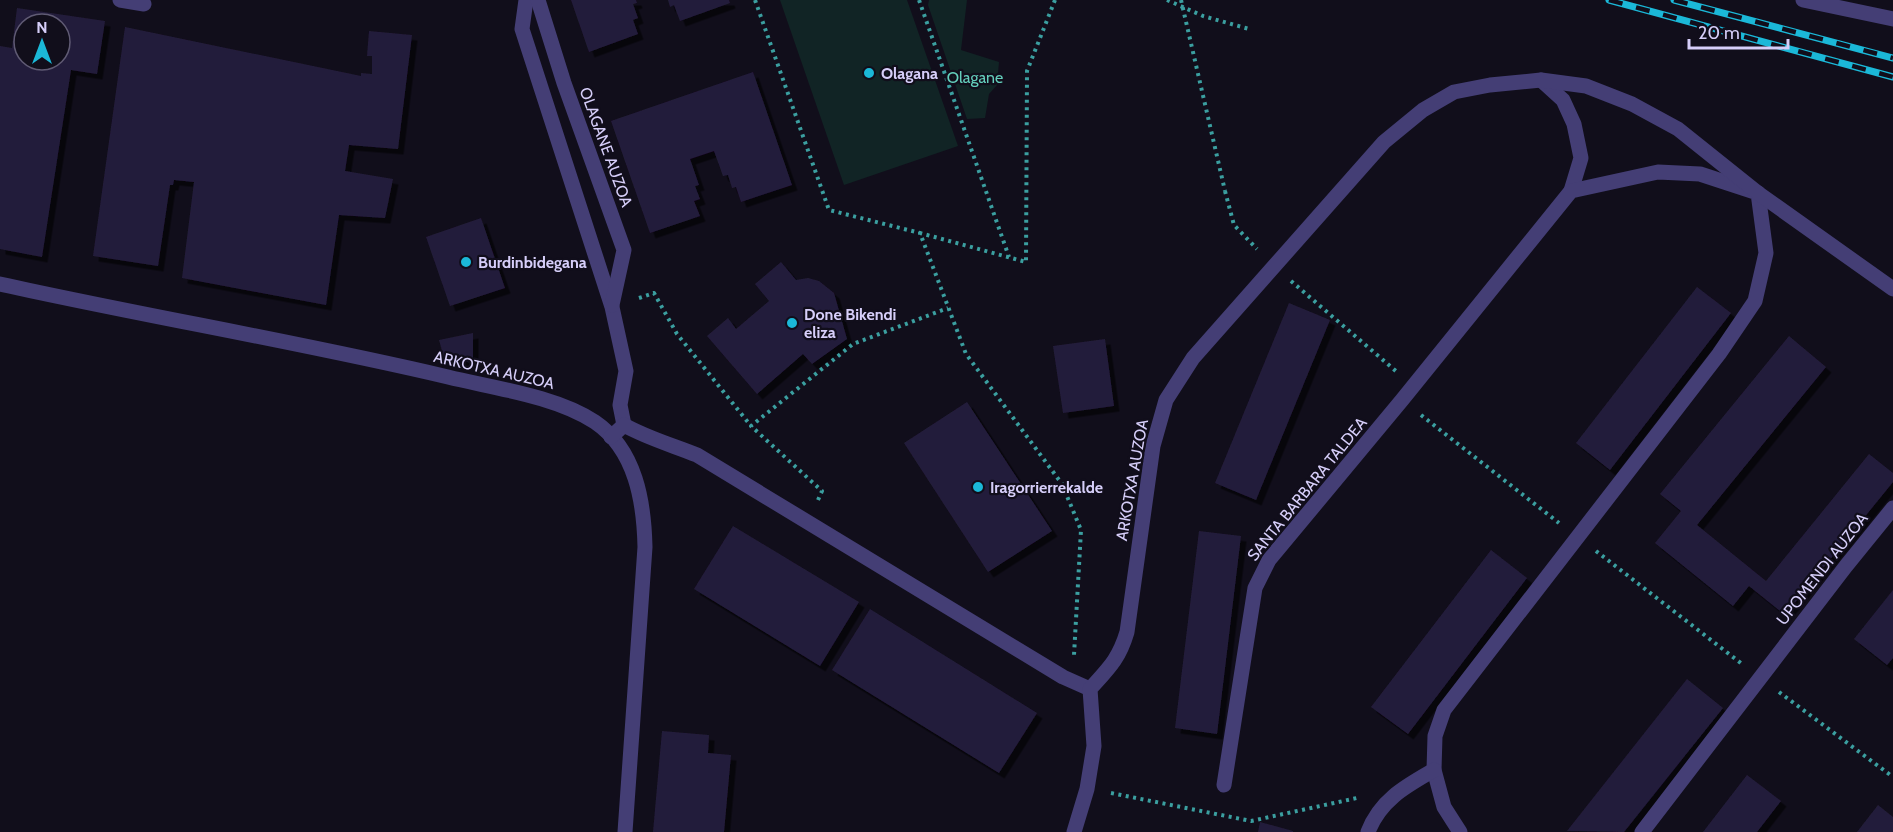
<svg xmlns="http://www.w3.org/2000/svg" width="1893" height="832" viewBox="0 0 1893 832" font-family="Cabin,sans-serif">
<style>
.green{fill:#112425}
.building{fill:#241c3a;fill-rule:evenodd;filter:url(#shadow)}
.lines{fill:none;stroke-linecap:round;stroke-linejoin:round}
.path{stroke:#3b9fa0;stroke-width:4;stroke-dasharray:3 4.5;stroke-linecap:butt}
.minor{stroke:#443e75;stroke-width:15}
.rail-casing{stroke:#1bb8d8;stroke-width:7}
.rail{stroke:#110e1b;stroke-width:4.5;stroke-dasharray:14;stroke-linecap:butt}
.path-bridge{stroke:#3b9fa0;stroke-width:4;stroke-dasharray:3 4.5;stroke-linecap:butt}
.poi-dot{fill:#1bb8d8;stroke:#110e1b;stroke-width:2}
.labels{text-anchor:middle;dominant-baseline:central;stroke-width:4.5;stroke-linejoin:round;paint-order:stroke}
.poi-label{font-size:16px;font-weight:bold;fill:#d6cef9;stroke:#110e1b;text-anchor:start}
.park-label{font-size:16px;fill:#64cfbc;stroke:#110e1b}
.street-label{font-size:16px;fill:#d6cef9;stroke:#110e1b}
</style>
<defs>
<filter id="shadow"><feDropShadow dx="5.5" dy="5.5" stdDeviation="0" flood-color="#0009"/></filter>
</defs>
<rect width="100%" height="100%" fill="#110e1b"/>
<g class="green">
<path d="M 780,0 L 907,0 L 958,146 L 844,185 Z"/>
<path d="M 929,0 L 967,0 L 961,50 L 999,62 L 997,85 L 989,94 L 985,118 L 967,119 L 928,5 Z"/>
</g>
<g class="building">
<path d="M 571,0 L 636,0 L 637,3 L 633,4 L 638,18 L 633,20 L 638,34 L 589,52 Z"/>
<path d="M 668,0 L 729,0 L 730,3 L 680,21 L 674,5 L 670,7 Z"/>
<path d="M 17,8 L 105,21 L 97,74 L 71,70 L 42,257 L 0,249 L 0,46 L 12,48 ZM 24,24 L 60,24 L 60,60 L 24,60 Z"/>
<path d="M 125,27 L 361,76 L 361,73 L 372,74 L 372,56 L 367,56 L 369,31 L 412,35 L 398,149 L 349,145 L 345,171 L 393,179 L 385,218 L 339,215 L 326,305 L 182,278 L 194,182 L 174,180 L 173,185 L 170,185 L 158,266 L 93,256 Z"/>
<path d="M 753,72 L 792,185 L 741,202 L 736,187 L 732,188 L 728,175 L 723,176 L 714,151 L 690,159 L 699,185 L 695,186 L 700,199 L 694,201 L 700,216 L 650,233 L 611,121 Z"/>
<path d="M 481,218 L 505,288 L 450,306 L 426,237 Z"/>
<path d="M 781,262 L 796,280 L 808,278 L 819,281 L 834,293 L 847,339 L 812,364 L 803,354 L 757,394 L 707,336 L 728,318 L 736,329 L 769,301 L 755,284 Z"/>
<path d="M 1697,287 L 1731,313 L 1610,470 L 1576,443 Z"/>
<path d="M 1289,303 L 1330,320 L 1256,500 L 1215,483 Z"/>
<path d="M 473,333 L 473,363 L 444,358 L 439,340 Z"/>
<path d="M 1789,336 L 1826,367 L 1697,525 L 1766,581 L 1869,454 L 1893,473 L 1893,482 L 1785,615 L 1749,586 L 1733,606 L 1655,543 L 1681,511 L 1660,494 Z"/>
<path d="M 1105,339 L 1114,406 L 1063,413 L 1053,346 Z"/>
<path d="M 967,402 L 1052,531 L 988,572 L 904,443 Z"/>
<path d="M 733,526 L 859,602 L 820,666 L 694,589 Z"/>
<path d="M 1199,531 L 1241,536 L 1217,734 L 1175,728 Z"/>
<path d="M 1491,550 L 1527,578 L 1408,734 L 1371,707 Z"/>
<path d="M 1893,590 L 1893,658 L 1887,665 L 1854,639 Z"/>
<path d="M 870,609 L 1037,713 L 999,773 L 832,670 Z"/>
<path d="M 1687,679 L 1723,708 L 1624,832 L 1567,831 Z"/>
<path d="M 662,731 L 709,735 L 708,753 L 731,755 L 724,832 L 653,832 Z"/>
<path d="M 1747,775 L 1781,801 L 1757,832 L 1703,832 Z"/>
<path d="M 1878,805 L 1893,817 L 1893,832 L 1857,832 Z"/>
<path d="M 1260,822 L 1293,831 L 1293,832 L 1258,832 Z"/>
</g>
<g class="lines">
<g class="path">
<path d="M 755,0 L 829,210 L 920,233"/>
<path d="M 919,0 L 1009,257"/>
<path d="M 1055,0 L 1027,71 L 1026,262 L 920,233 L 966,354 L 1062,484 L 1081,530 L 1074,655"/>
<path d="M 1167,0 L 1203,16 L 1249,29"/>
<path d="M 1225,191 L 1234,225 L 1257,249"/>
<path d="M 1291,281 L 1397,372"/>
<path d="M 639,298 L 654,293 L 677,334 L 751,426"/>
<path d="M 1421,415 L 1559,523"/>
<path d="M 818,500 L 822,491 L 751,426 L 853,344 L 948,308"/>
<path d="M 1596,551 L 1742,664"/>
<path d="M 1779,692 L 1893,777"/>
<path d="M 1111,793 L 1251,821 L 1357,798"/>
</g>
<g class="minor">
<path d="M 120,0 L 144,4"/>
<path d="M 526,0 L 522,29 L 612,307 L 626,371 L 620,405 L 624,425"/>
<path d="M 538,0 L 564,83 L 624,250 L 612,305"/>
<path d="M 1803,0 L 1893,19"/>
<path d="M 1541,80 L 1563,100 L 1574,124 L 1581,158 L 1571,191"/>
<path d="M 0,284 C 149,317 300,342 448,377 C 493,388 556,396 595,422 C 636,450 644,502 645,547 L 625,832"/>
<path d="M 611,437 L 624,425 C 647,438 672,445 697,455 L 1063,677 L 1090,689"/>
<path d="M 1224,785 L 1255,588 L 1269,560 L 1402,400 L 1571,191 L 1658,172 L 1700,174 L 1758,193 L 1766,253 L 1755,301 L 1719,354 L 1444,710 L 1435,736 L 1434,770 L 1444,807 L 1460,832"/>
<path d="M 1074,832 L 1087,789 L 1094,746 L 1090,689 C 1109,668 1119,659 1127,632 L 1153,446 L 1166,400 L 1193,358 L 1384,142 L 1423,110 L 1454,92 L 1490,85 L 1541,80 L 1586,86 L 1632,104 L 1678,129 L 1758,193 L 1893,289"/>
<path d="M 1368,832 C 1380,800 1406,786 1434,770"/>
<path d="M 1642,832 L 1846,566 L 1893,508"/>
</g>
<g class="rail-casing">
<g id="rail">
<path d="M 1609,0 L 1893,77"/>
<path d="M 1674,0 L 1893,58"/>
</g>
</g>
<use href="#rail" class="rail"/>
<path class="path-bridge" d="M 1181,0 L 1225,191"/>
</g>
<g class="poi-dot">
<circle cx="869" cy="73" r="6"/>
<circle cx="466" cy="262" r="6"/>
<circle cx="792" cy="323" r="6"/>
<circle cx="978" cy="487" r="6"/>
</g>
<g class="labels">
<g class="poi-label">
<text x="881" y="73">Olagana</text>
<text x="478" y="262">Burdinbidegana</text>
<text x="804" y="314">Done Bikendi<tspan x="804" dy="18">eliza</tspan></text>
<text x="990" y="487">Iragorrierrekalde</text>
</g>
<g class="park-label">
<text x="975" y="77">Olagane</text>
</g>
<g class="street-label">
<text transform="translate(606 147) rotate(70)">OLAGANE AUZOA</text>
<text transform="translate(494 370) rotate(13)">ARKOTXA AUZOA</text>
<text transform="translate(1132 480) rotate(-80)">ARKOTXA AUZOA</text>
<text transform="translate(1307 489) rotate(-51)">SANTA BARBARA TALDEA</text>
<text transform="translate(1822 569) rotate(-52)">UPOMENDI AUZOA</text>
</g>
</g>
<g transform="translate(42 42)"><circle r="28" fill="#110e1b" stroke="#605b74" stroke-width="1.5"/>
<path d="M0-4.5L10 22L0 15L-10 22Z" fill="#1bb8d8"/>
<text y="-9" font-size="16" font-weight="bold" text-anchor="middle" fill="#d6cef9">N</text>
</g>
<path d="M1689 39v9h99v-9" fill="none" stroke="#d6cef9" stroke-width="3"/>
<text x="1698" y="39" font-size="18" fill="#d6cef9" stroke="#110e1b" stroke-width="4.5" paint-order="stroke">20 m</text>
</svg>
